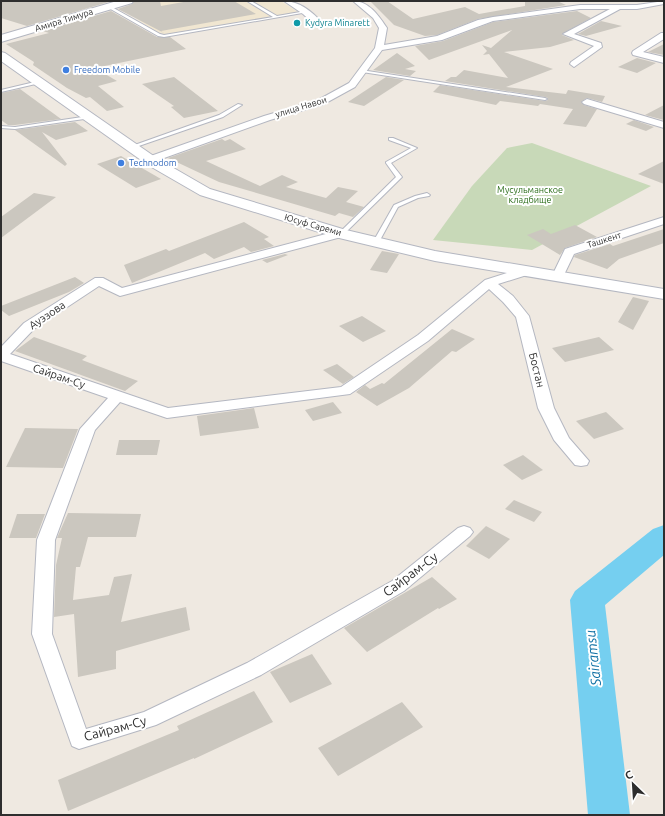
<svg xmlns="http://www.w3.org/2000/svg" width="665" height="816" viewBox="0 0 665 816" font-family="Ubuntu,sans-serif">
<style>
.education{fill:#f0e6d1}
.cemetery{fill:#c8d9b8}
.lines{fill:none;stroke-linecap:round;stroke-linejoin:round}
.river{fill:#75cff0;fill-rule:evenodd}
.building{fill:#cbc7bf}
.lane-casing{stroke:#b4b7c1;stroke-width:2}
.street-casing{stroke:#b4b7c1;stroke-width:2}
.secondary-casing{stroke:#b4b7c1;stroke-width:2}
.lane{fill:#fff;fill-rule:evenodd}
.street{fill:#fff;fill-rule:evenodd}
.secondary{fill:#fff;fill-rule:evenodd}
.culture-dot{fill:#0f9aa8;stroke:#fff;stroke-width:1.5}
.shop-dot{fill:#3f7fe0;stroke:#fff;stroke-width:1.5}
.labels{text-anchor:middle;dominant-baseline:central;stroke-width:4;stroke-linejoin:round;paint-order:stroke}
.far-street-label{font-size:9px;fill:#2e2e2e;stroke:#fff}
.far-culture-label{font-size:9px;fill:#0d838f;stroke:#fff;text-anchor:start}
.far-shop-label{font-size:9px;fill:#366cbe;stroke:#fff;text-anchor:start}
.far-park-label{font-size:9px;fill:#2c6e1b;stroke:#fff}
.street-label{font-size:11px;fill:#2e2e2e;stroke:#fff}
.near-street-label{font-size:13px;fill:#2e2e2e;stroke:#fff}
.near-water-label{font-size:14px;font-style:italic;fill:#0d6fa3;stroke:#fff}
</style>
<rect width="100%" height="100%" fill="#efe9e1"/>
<path class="education" d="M 150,1 L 281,1 L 299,13 L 162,36 L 124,10 Z"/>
<path class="cemetery" d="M 532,143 L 651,186 L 532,250 L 433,240 L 472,186 L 507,148 Z"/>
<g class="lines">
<path class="river" d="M 664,525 L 664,555 L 605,605 L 630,815 L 588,815 L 570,600 L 575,591 L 653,529 Z"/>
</g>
<g class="building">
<path d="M 1,1 L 112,1 L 27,26 L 1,18 Z"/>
<path d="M 134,1 L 160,1 L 161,6 L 189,1 L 234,1 L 256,14 L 161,31 L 164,33 L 118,9 L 132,4 Z"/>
<path d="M 370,1 L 387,1 L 413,19 L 465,7 L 479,14 L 525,6 L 525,1 L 557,1 L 566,5 L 478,19 L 437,35 L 425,36 L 394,25 Z"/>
<path d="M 111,11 L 157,37 L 170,37 L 186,49 L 95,68 L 117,81 L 98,86 L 124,107 L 107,111 L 90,97 L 86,98 L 67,88 L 33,65 L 34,62 L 6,44 L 49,33 L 43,31 Z"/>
<path d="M 577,11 L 591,18 L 562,34 L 562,35 L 574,40 L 550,47 L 504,52 L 553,69 L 506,87 L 566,94 L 568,90 L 605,96 L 602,102 L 587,98 L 581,102 L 584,105 L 597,109 L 586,127 L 563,124 L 573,109 L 540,104 L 538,106 L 500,101 L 496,105 L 433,92 L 440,85 L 545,101 L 548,100 L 548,98 L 545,97 L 445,81 L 451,77 L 456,77 L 464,70 L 508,78 L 489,54 L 483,55 L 487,51 L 482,45 L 491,48 L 512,30 L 429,60 L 415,46 L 443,41 L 493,22 Z"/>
<path d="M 601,21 L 622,26 L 586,36 L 578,34 Z"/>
<path d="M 664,44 L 664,55 L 648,52 Z"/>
<path d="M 397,53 L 415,66 L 405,69 L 416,71 L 410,76 L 373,70 Z"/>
<path d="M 637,58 L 656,63 L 637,73 L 618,67 Z"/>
<path d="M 174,77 L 218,111 L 184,118 L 171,107 L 174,106 L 142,84 Z"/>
<path d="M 386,77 L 404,80 L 364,106 L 348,102 Z"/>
<path d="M 20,89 L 61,119 L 15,125 L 8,125 L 1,120 L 1,93 Z"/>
<path d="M 664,105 L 664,120 L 645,115 Z"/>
<path d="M 634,120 L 654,127 L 646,131 L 626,124 Z"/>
<path d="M 75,122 L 88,131 L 56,140 L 42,132 L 67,164 L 65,166 L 15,130 Z"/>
<path d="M 222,139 L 225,141 L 230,139 L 246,149 L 206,161 L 260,186 L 282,175 L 298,182 L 286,187 L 326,198 L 338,187 L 358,191 L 346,202 L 364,207 L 353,217 L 339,213 L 335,216 L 219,182 L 168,158 Z"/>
<path d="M 121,156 L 161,179 L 136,188 L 97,164 Z"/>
<path d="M 664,161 L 664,184 L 638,174 Z"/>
<path d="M 34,193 L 56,197 L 1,238 L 1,217 Z"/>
<path d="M 244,222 L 269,237 L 264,239 L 274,246 L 251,252 L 244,247 L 214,259 L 205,253 L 132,283 L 124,265 L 166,249 L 169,251 Z"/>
<path d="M 575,225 L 597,237 L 565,248 L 560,255 L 527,235 L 543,229 L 551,234 Z"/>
<path d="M 664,229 L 664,243 L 619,259 L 607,269 L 574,257 L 575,255 L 610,244 L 613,246 Z"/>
<path d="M 382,251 L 399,254 L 387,273 L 370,270 Z"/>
<path d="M 285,254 L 288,255 L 267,263 L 262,260 Z"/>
<path d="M 75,277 L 84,283 L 69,292 L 9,316 L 1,310 L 1,306 Z"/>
<path d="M 633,297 L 649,301 L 633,330 L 618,322 Z"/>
<path d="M 362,316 L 386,331 L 363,342 L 339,326 Z"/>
<path d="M 452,329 L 475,339 L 456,352 L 452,351 L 409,388 L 377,406 L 356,392 L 365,385 L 370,389 L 382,383 L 384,384 Z"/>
<path d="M 34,337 L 87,356 L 82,360 L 138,381 L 125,391 L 15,351 Z"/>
<path d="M 599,337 L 614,350 L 565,362 L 552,348 Z"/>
<path d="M 337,364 L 354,377 L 343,384 L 323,370 Z"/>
<path d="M 333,402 L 342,413 L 313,421 L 305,410 Z"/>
<path d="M 254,408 L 259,428 L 200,436 L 197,416 Z"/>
<path d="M 606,412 L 624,429 L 594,439 L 576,421 Z"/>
<path d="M 25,428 L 78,429 L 63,468 L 6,467 Z"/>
<path d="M 119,440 L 160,440 L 157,455 L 116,455 Z"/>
<path d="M 523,455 L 543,470 L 522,480 L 503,465 Z"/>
<path d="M 514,500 L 542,512 L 534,522 L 505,509 Z"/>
<path d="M 68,513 L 141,514 L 136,537 L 88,537 L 80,567 L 76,567 L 73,600 L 109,595 L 114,577 L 132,574 L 121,622 L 186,607 L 190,630 L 116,651 L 116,669 L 78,677 L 74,614 L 54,617 L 56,565 L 62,538 L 57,538 Z"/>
<path d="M 17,514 L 45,514 L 36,538 L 9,538 Z"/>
<path d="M 486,526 L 510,539 L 489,559 L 466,546 Z"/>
<path d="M 432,577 L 457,599 L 439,609 L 438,608 L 367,652 L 344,628 Z"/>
<path d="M 312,654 L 332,684 L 290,703 L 270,672 Z"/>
<path d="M 254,691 L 273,722 L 194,759 L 194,758 L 68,811 L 58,780 L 179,730 L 177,726 Z"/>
<path d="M 402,702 L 423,727 L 338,776 L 318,748 Z"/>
</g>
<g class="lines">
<g class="lane-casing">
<g id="lane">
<path d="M 247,1 L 251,1 L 277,16 L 306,11 L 308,12 L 164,37 L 158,36 L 107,7 L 110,6 L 160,34 L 164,35 L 273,17 Z"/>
<path d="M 361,70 L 545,98 L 547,99 L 545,100 L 362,72 L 361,72 Z"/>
<path d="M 39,81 L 40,81 L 40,83 L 1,92 L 1,90 Z"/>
<path d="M 238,104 L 242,105 L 223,117 L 133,148 L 129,147 L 219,115 Z"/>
<path d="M 89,116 L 91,116 L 91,118 L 15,129 L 1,128 L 1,126 L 15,127 Z"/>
<path d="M 389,138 L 393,138 L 417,148 L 391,163 L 402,177 L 401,178 L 343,235 L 339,235 L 339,233 L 396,177 L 386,163 L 386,162 L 411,148 L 389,140 Z"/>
<path d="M 427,193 L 430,195 L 429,196 L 418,198 L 398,207 L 379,242 L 376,244 L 374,243 L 373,242 L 394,205 L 415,196 Z"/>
</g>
</g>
<g class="street-casing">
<g id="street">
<path d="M 284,1 C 299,1 313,12 323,24 L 322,26 L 316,26 L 303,14 Z"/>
<path d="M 353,1 C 369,1 379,16 387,28 L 384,45 L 437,36 L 478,20 L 493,17 L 580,5 L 637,5 L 664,1 L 664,4 L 637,9 L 620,9 L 574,34 L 601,43 L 602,47 L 574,67 L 570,64 L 571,62 L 594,46 L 563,34 L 610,9 L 580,9 L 493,21 L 442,40 L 382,50 L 355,87 L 324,104 L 270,120 L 153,162 L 145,162 L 144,160 L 145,158 L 264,116 L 318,100 L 349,83 L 375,48 L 379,28 L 373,18 Z"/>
<path d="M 661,33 L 664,33 L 664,39 L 643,52 L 664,57 L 664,63 L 633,55 L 632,53 L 633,51 Z"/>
<path d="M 587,99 L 664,122 L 664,128 L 584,104 L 582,102 Z"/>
<path d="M 664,217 L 664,224 L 574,254 L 562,279 L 554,279 L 552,276 L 565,249 Z"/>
<path d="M 341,230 L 345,232 L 347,234 L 345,236 L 120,296 L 99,286 L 34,329 L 10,354 L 168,408 L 341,387 L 418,335 L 485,280 L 526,267 L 530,268 L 532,271 L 530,274 L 498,284 L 513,296 L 529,316 L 554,408 L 569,438 L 589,461 L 587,465 L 581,466 L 575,465 L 554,440 L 538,408 L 516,317 L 503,302 L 489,289 L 428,341 L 350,394 L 167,418 L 120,402 L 95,430 L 55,540 L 52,634 L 86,729 L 144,712 L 247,663 L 392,581 L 458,528 L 464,526 L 470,528 L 473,532 L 470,536 L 404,591 L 261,675 L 156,725 L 79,749 L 72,746 L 32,634 L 37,540 L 80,429 L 108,398 L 1,361 L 1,347 L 24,323 L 95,278 L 103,278 L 122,288 Z"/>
</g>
</g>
<g class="secondary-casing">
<g id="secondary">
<path d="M 117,1 L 133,1 L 132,3 L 1,42 L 1,35 Z"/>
<path d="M 1,52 L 5,53 L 158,159 L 210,189 L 346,230 L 435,251 L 664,289 L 664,299 L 435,261 L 335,237 L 200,195 L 148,165 L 1,61 Z"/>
</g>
</g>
<use href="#lane" class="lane"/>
<use href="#street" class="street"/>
<use href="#secondary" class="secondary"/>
</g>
<circle class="culture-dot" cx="297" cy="23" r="4"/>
<g class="shop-dot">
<circle cx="66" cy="70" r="4"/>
<circle cx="121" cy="163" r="4"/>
</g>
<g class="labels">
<g class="far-street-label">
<text transform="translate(64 20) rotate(-17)">Амира Тимура</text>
<text transform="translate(301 107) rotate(-17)">улица Навои</text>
<text transform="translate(313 225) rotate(16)">Юсуф Сареми</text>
<text transform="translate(604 240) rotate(-18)">Ташкент</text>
</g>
<g class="far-culture-label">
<text x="305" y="23">Kydyra Minarett</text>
</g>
<g class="far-shop-label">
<text x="74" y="70">Freedom Mobile</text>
<text x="129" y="163">Technodom</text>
</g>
<g class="far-park-label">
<text x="530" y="190">Мусульманское<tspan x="530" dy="10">кладбище</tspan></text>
</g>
<g class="street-label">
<text transform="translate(47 315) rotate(-34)">Ауэзова</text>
<text transform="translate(537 370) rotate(76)">Бостан</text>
<text transform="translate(59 376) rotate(19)">Сайрам-Су</text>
</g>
<g class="near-street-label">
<text transform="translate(410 574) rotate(-37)">Сайрам-Су</text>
<text transform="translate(115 728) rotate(-15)">Сайрам-Су</text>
</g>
<g class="near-water-label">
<text transform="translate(593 658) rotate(-96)">Sairamsu</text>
</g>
</g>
<rect width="665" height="816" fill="none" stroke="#2e2e2e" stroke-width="4"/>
<g transform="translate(633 784) rotate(335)" stroke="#ffffff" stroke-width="3" paint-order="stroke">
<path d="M0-3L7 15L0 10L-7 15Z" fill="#2e2e2e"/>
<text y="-6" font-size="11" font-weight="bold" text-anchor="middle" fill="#2e2e2e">С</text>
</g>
</svg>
